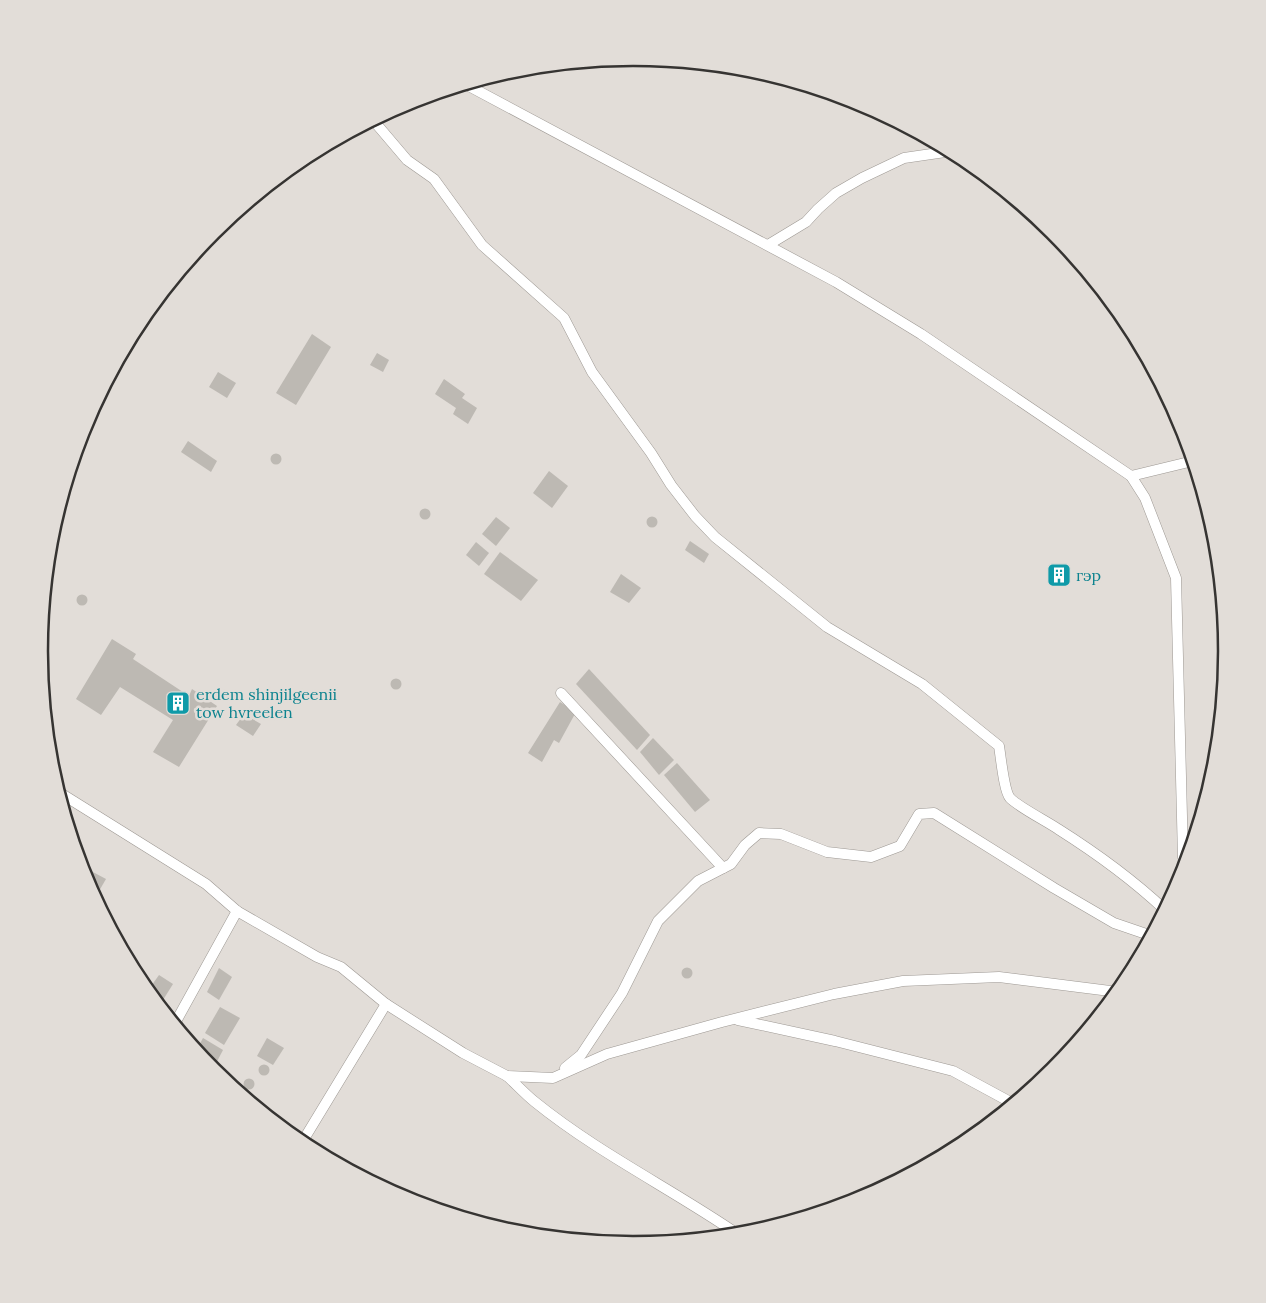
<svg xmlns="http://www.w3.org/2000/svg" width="1266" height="1303" viewBox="0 0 1266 1303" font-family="Lora,serif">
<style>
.building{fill:#bdb9b3}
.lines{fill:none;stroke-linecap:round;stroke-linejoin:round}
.minor-casing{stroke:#9d9893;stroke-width:11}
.minor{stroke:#fff;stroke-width:10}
.labels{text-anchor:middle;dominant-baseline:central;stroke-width:5;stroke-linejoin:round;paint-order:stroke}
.culture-label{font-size:16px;fill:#0d838f;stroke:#e2ddd8;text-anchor:start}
.rim{fill:none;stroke:#363432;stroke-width:2.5}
</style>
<rect width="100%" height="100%" fill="#e2ddd8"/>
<g class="building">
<path d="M 312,334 L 331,347 L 296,405 L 276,393 Z"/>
<path d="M 377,353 L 389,360 L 383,372 L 370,365 Z"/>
<path d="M 218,372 L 236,383 L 227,398 L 209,387 Z"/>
<path d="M 444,379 L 465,394 L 462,398 L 477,408 L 468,424 L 453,414 L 456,408 L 435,394 Z"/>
<path d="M 188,441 L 217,461 L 211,472 L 181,452 Z"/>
<circle cx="276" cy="459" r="5.5"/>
<path d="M 549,471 L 568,486 L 552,508 L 533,493 Z"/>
<circle cx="425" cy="514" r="5.5"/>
<circle cx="652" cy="522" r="5.5"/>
<path d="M 496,517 L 510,528 L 496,546 L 482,534 Z"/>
<path d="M 690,541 L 709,554 L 704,563 L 685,550 Z"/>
<path d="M 476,542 L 489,553 L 479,566 L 466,555 Z"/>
<path d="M 500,552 L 538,580 L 521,601 L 484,574 Z"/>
<circle cx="1059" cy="575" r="6"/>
<path d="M 621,574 L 641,588 L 629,603 L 610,592 Z"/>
<circle cx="82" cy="600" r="5.5"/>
<path d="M 112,639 L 136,654 L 133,659 L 189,696 L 192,689 L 217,706 L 179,767 L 153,752 L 173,720 L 120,687 L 101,715 L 76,699 Z"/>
<path d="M 589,669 L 650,735 L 637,750 L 576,684 Z"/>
<circle cx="396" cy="684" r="5.5"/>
<path d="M 560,702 L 576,712 L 559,743 L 554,740 L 542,762 L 528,753 Z"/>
<path d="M 244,714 L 261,724 L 253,736 L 236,725 Z"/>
<path d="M 653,738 L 674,760 L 659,775 L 640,752 Z"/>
<path d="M 677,763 L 710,800 L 695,812 L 664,775 Z"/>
<path d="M 91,871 L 106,879 L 95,898 L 85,881 Z"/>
<circle cx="687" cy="973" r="5.5"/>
<path d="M 219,968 L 232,977 L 219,1000 L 207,992 Z"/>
<path d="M 159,975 L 173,984 L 163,1000 L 149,989 Z"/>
<path d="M 220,1007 L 240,1018 L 224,1045 L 205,1033 Z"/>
<path d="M 203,1038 L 223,1050 L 212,1071 L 196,1051 Z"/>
<path d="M 267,1038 L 284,1048 L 273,1065 L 257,1056 Z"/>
<circle cx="264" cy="1070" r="5.5"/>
<circle cx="249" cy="1084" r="5.5"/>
</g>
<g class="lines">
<g class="minor-casing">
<g id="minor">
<path d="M 465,84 L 836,282 L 921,334 L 1131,476 L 1145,498 L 1176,578 L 1183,857 L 1186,867"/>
<path d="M 373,120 L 407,160 L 434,179 L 482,245 L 564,318 L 592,372 L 651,453 L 671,485 L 695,516 L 715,537 L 827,627 L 922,684 L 999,746 C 1001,758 1004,791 1010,798 C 1017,806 1048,822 1058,829 C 1096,853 1133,880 1165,910"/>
<path d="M 768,245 L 806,222 L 818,209 L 836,193 L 862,178 L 904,158 L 952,151"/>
<path d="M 1131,476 L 1193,461"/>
<path d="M 561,693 L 723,868"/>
<path d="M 57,791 L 206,884 L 237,911 L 317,957 L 341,967 L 386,1004 L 463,1053 L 507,1076 L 553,1078 L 607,1054 L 722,1022 L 834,994 L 903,981 L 999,977 L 1118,992"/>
<path d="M 738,1020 L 835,1041 L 953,1071 L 1014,1104"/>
<path d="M 174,1025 L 237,911"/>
<path d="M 565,1068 L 581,1055 L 622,993 L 658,921 L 698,881 L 731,864 L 745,845 L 759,833 L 781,834 L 827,852 L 871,857 L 900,846 L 919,814 L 934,813 L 1054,888 L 1114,923 L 1152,936"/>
<path d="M 507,1076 C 516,1084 525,1094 535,1102 C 598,1153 672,1189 739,1235"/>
<path d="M 301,1144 L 386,1004"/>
</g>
</g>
<use href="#minor" class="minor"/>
</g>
<defs>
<g id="building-square" transform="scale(1.25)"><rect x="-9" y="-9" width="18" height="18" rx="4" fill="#0f9aa8" stroke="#e2ddd8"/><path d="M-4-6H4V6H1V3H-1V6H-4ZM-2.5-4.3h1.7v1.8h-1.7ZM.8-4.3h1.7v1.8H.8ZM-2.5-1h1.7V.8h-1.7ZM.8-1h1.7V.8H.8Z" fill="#fff"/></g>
</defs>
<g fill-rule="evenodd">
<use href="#building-square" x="1059" y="575"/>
<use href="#building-square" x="178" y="703"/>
</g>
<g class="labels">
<g class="culture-label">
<text x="1076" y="575">гэр</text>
<text x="196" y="694">erdem shinjilgeenii<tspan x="196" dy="18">tow hvreelen</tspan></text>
</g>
</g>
<path d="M0 0H1266V1303H0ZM48 651a585 585 0 1 1 1170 0a585 585 0 1 1-1170 0Z" fill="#e2ddd8" fill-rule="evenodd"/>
<path class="rim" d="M48 651a585 585 0 1 1 1170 0a585 585 0 1 1-1170 0Z"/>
</svg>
